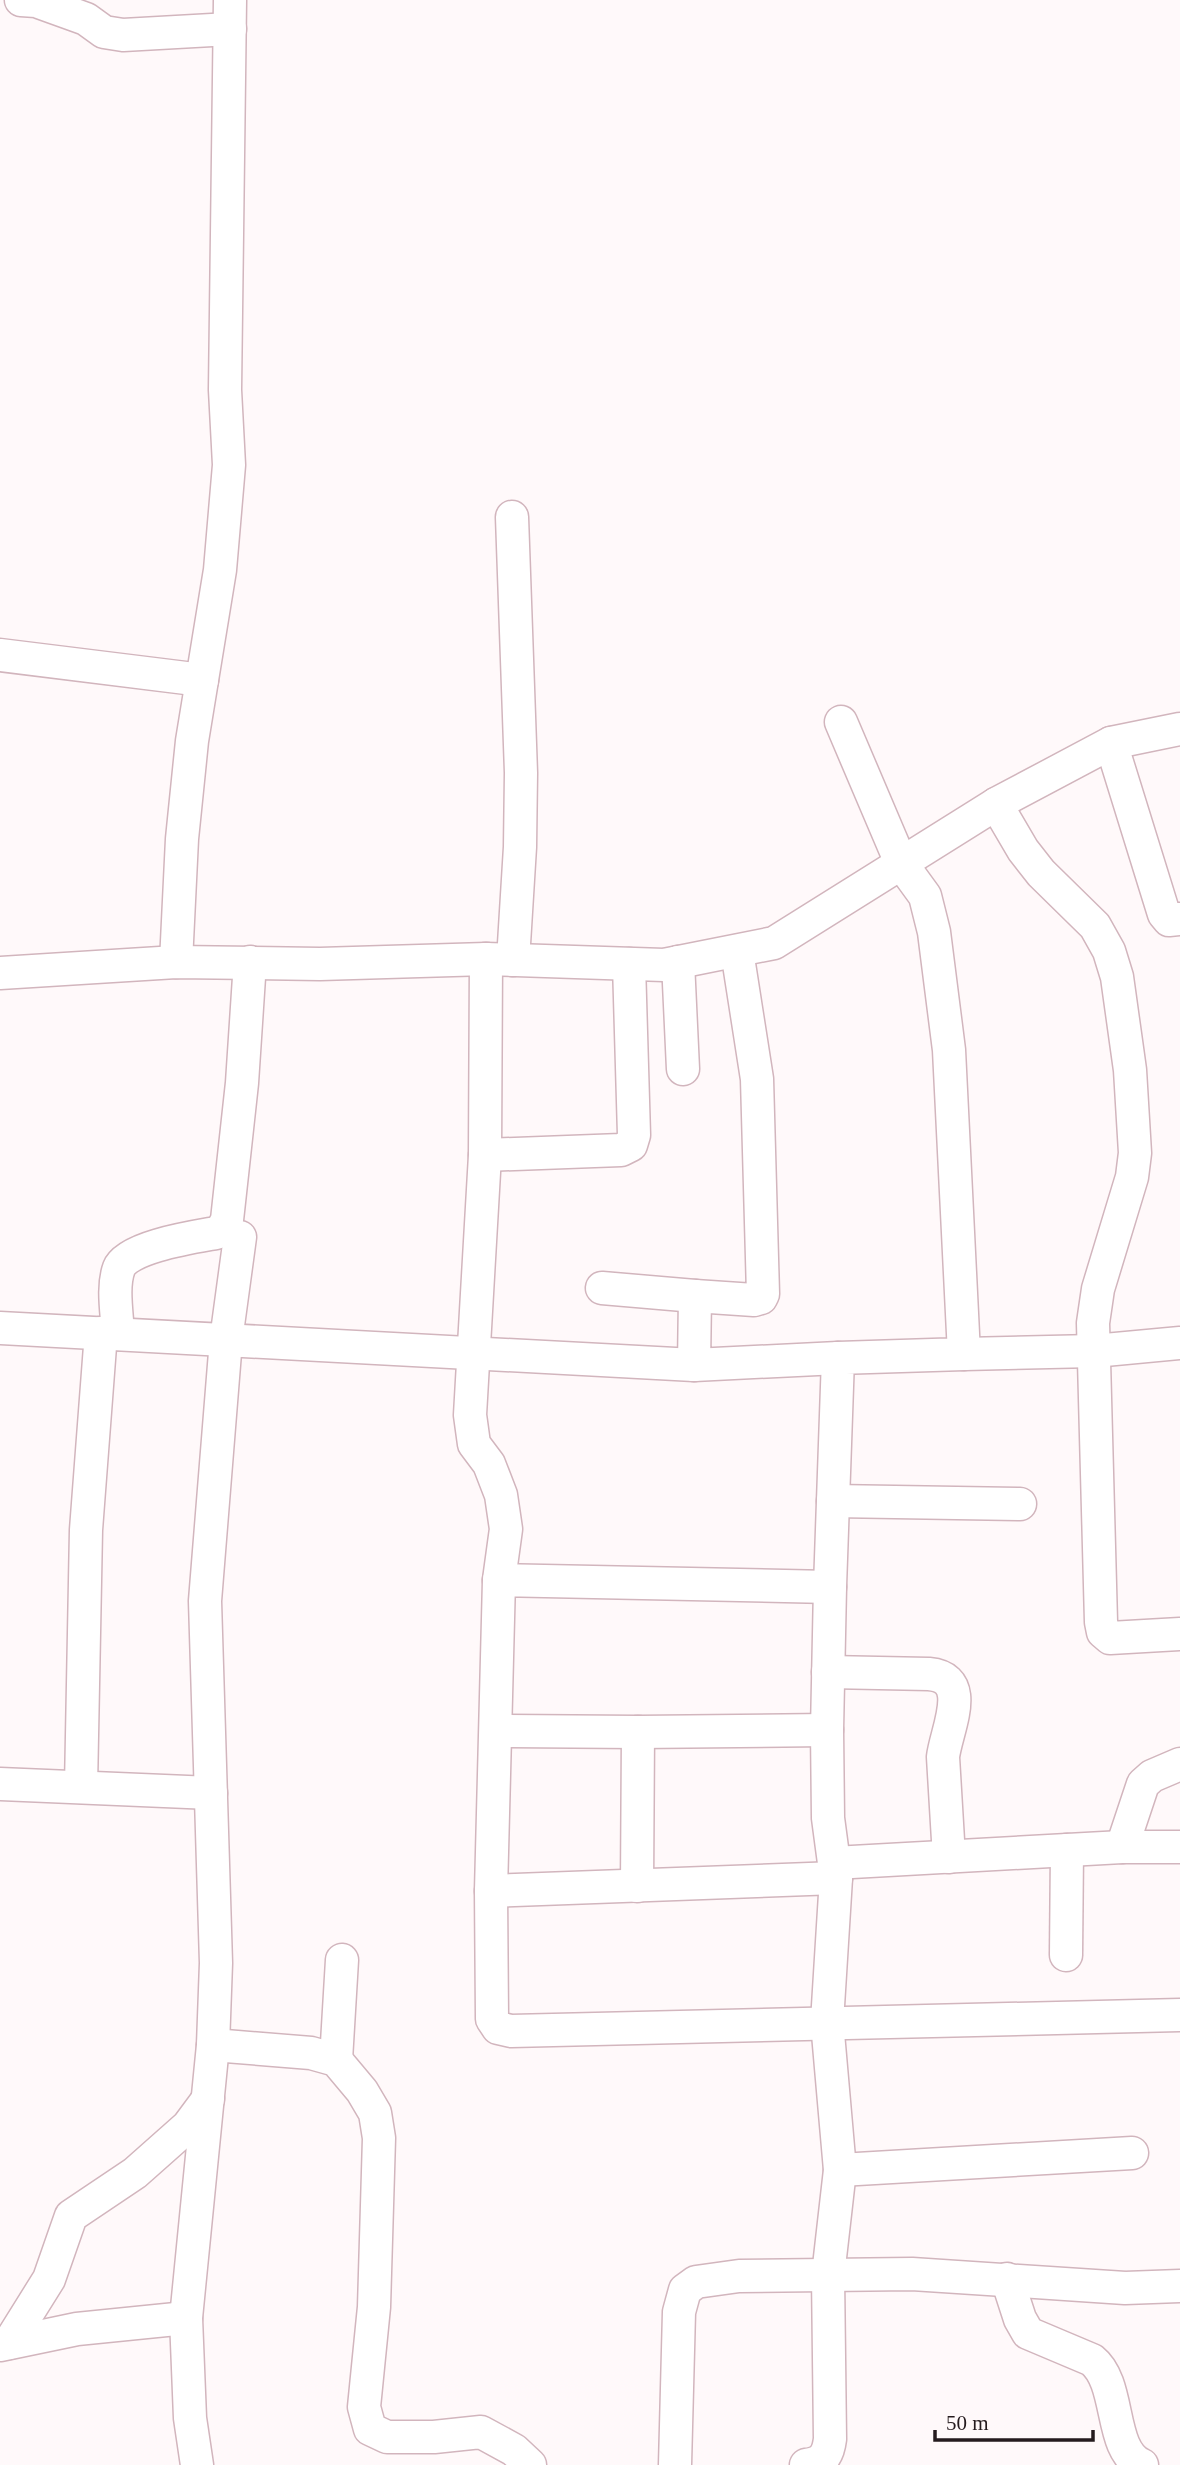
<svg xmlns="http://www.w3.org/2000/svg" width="1180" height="2465" viewBox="0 0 1180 2465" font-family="Georgia,serif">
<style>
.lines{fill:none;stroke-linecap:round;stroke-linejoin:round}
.minor-casing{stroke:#d2b5bd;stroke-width:35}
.minor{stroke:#fff;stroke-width:32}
</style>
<rect width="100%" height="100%" fill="#fff9fa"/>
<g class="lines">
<g class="minor-casing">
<g id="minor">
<path d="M 21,0 L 36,1 L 86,19 L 104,32 L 123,35 L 230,29"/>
<path d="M 512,517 L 521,773 L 520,847 L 513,960"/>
<path d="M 0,655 L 202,680"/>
<path d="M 1111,743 L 1164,914 L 1169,920 L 1180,919"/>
<path d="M 996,804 L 1023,850 L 1041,873 L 1095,926 L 1109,951 L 1117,977 L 1130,1070 L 1135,1153 L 1132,1177 L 1098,1289 L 1093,1323 L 1101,1622 L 1103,1632 L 1110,1638 L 1180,1634"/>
<path d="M 737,951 L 757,1079 L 763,1294 L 761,1298 L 754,1300 L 695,1296 L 694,1365 L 838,1358"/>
<path d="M 486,959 L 485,1155 L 470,1415 L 474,1444 L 489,1464 L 501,1495 L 506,1529 L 499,1580"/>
<path d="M 176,962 L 182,839 L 192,741 L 220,570 L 229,465 L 225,390 L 230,0"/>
<path d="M 678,962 L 683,1069"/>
<path d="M 0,973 L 176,962 L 320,964 L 486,959 L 664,965 L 774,943 L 996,804 L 1111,743 L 1180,729"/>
<path d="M 485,1155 L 621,1150 L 631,1145 L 634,1135 L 629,964"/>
<path d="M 602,1288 L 695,1296"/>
<path d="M 0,1328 L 694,1365"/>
<path d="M 118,1334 C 117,1313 112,1287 119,1268 C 127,1247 194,1237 216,1233 L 223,1228 L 227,1220 L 242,1083 L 250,962"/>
<path d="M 964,1354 L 1094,1351 L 1180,1343"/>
<path d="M 833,1501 L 1020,1504"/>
<path d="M 830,1587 L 499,1580 L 491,1891 L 492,2019 L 498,2028 L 511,2031 L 1180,2015"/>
<path d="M 828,1672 L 929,1674 C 974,1678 946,1730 943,1757 L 949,1857"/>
<path d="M 497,1731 L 638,1732 L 827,1730"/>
<path d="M 0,1784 L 211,1793"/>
<path d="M 81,1787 L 86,1530 L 101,1333"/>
<path d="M 1122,1847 L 1143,1784 L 1152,1776 L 1180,1764"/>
<path d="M 834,1863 L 1122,1847 L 1180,1847"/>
<path d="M 637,1886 L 638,1732"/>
<path d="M 491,1891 L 836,1878"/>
<path d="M 1066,1955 L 1067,1850"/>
<path d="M 213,2045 L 311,2053 L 336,2060 L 362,2091 L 375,2113 L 379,2138 L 374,2307 L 364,2407 L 370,2429 L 387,2437 L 434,2437 L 481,2432 L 514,2450 L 530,2465"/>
<path d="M 336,2060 L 342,1960"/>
<path d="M 840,2170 L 1132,2153"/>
<path d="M 1007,2279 L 1020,2319 L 1028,2333 L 1092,2360 C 1122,2384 1108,2450 1142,2465"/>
<path d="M 9,2343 L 49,2279 L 71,2216 L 135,2173 L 188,2126 L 208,2099"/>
<path d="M 0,2345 L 77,2329 L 186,2318"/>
<path d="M 197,2465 L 190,2418 L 186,2318 L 213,2045 L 216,1963 L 205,1601 L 226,1340 L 240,1237"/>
<path d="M 675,2465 L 679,2312 L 685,2290 L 696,2282 L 739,2276 L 912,2274 L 1125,2288 L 1180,2286"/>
<path d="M 806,2465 C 823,2463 828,2455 830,2439 L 828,2275 L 840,2170 L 827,2022 L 836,1878 L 828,1818 L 827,1730 L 830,1587 L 838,1358 L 964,1354 L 949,1050 L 934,932 L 925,896 L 901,863 L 841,722"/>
</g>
</g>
<use href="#minor" class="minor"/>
</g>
<path d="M935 2430v10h158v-10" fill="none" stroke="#251b1e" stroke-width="3.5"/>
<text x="946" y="2430" font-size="21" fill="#251b1e" stroke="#fff9fa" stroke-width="5" paint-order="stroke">50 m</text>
</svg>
